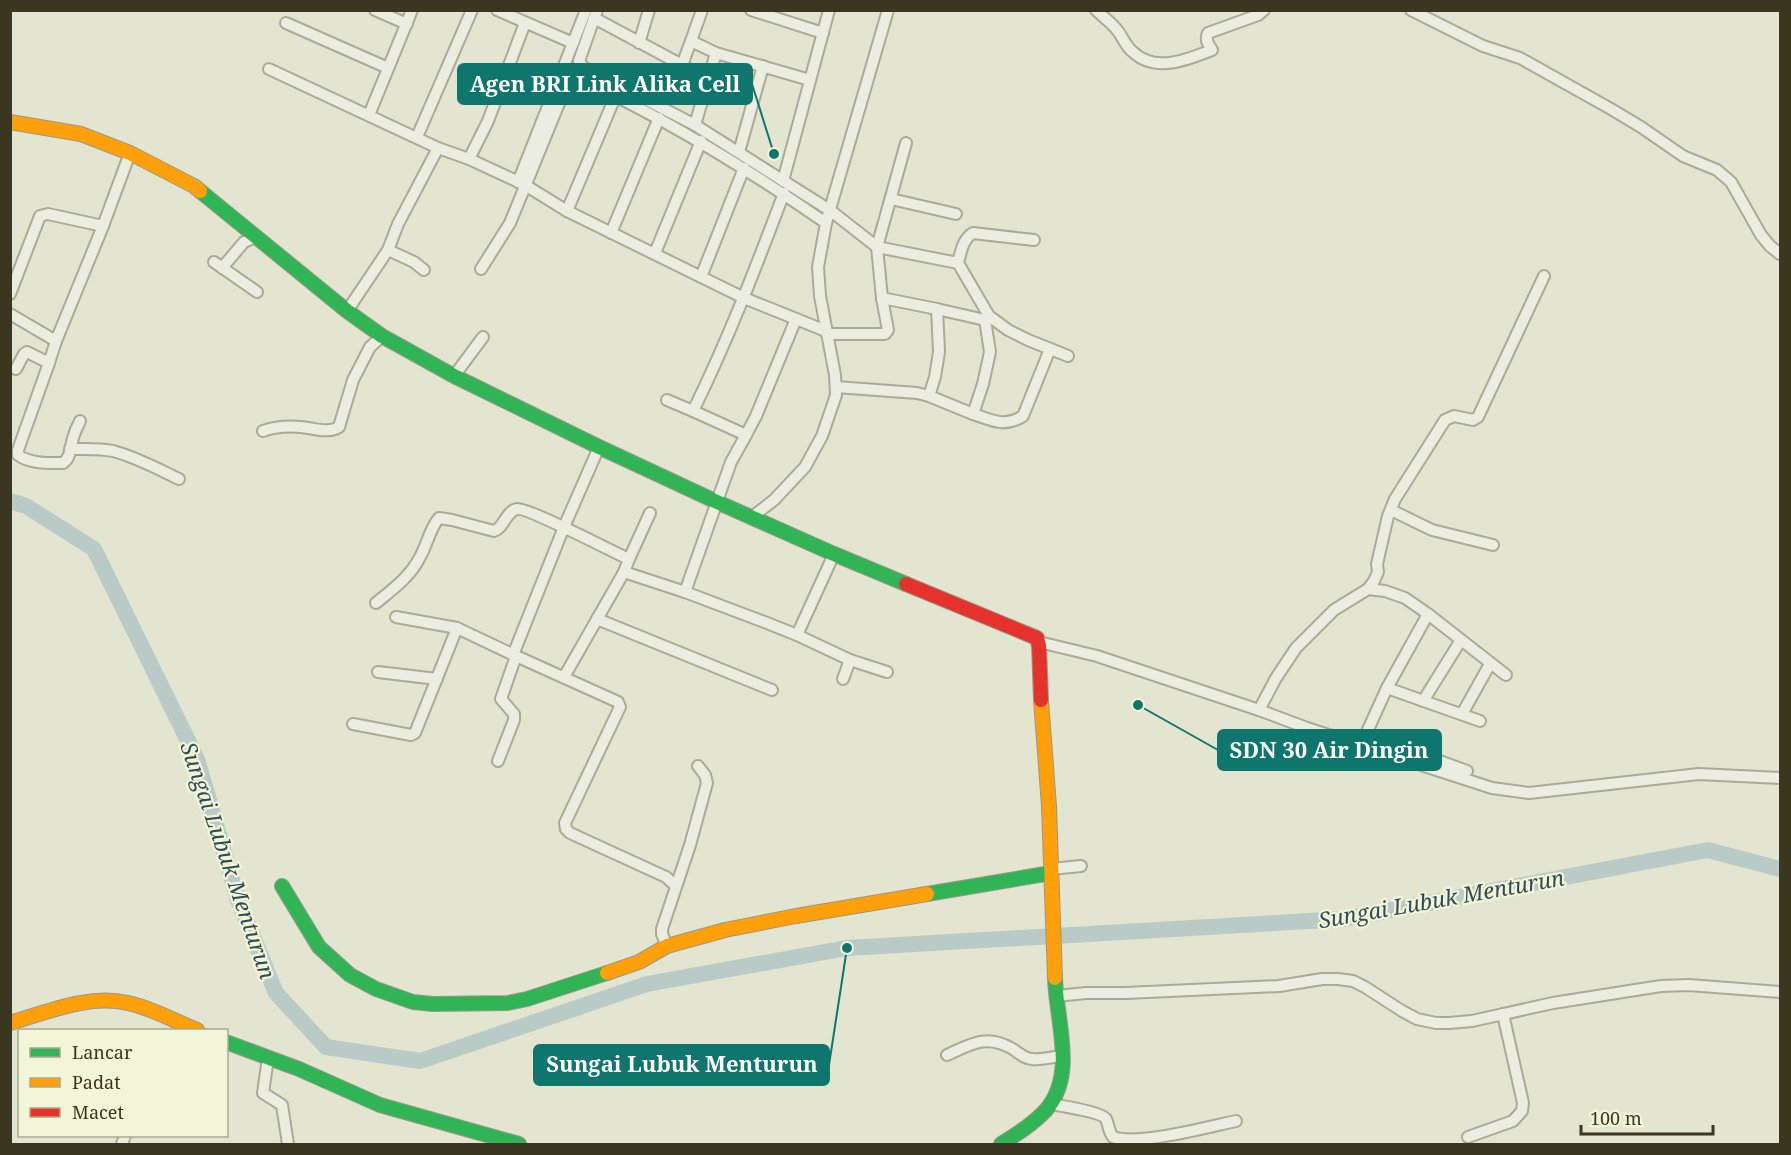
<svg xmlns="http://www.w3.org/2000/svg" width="1791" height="1155" viewBox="0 0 1791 1155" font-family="'Noto Serif',serif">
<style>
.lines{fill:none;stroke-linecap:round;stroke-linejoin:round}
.river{stroke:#bacac6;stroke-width:16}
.street-casing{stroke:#aaaa98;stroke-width:14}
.fast-casing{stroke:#998;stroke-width:16}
.slow-casing{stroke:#998;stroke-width:16}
.jam-casing{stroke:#998;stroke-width:16}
.street{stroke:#ecede1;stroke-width:10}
.fast{stroke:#30b455;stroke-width:14}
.slow{stroke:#ff9f0a;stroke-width:14}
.jam{stroke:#e5322d;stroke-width:14}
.labels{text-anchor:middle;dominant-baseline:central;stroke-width:4.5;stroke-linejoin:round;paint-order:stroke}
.water-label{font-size:22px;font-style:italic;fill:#304c59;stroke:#f2f5d7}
.leader{fill:none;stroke:#0f766e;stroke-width:2}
.callout-dot{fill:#0f766e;stroke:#f2f5d7;stroke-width:2}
.callout{fill:#0f766e;stroke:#0f766e;stroke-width:2}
.callout-label{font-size:22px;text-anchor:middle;font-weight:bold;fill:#fff}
</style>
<rect width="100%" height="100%" fill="#e3e5d0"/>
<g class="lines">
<path class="river" d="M 10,501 L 26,506 L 94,549 L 197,759 L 238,900 L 276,993 L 326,1047 L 420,1061 L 647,984 L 847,948 L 1344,919 L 1708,850 L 1780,869"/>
<g class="street-casing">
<g id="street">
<path d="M 375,10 L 407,24"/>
<path d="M 497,10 L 573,43 L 518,182"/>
<path d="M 597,10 L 579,61 L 583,67 L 695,125 L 831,211 L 877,247 L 958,263 L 989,316 L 1008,330 L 1028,340 L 1068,356"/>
<path d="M 751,10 L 823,33"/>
<path d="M 1096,10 C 1103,17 1111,22 1117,30 C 1123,37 1125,46 1133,52 C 1155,73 1187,60 1212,50 C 1208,44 1205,40 1208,33 L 1258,15 L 1264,10"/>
<path d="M 1411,10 L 1483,46 L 1520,58 L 1611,109 L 1641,127 L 1683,156 L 1717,170 L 1731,182 L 1761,235 L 1770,246 L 1780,254"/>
<path d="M 594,18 L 682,65 L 691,41 L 716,53 L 810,80"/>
<path d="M 286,23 L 388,68"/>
<path d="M 691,41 L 702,10"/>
<path d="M 573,43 L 586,10"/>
<path d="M 639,43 L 649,10"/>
<path d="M 682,65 L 708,80"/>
<path d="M 269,69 L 438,148"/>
<path d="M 561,70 C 655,112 742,165 826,223"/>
<path d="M 369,115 L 412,10"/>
<path d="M 695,125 L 716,53"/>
<path d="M 417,137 L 472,10"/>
<path d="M 739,152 L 763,66"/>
<path d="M 469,159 L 488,121 L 525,23"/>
<path d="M 783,181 L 829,10"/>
<path d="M 784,193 C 756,267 728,340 693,411 L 746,435 L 756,416 L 796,319"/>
<path d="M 891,199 L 956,214"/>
<path d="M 567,211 L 616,95"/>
<path d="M 611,233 L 659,118"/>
<path d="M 388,250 L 414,262 L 424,270"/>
<path d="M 655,253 L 701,141"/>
<path d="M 214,262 L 257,292"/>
<path d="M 958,263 C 961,251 963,239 973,233 L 1034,240"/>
<path d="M 222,268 L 244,242 L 256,237"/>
<path d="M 481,269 L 510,223 L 571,74"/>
<path d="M 701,277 L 744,168"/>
<path d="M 10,294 L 40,216 L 48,214 L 103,226"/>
<path d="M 937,309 L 985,320 L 988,317"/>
<path d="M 347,311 L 388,250 L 398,224 L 438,148 L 469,159 L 525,185 L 567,211 L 744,298 L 826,331"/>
<path d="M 10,314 L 56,341 L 103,226 L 130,153"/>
<path d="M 827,334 L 885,334 L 888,330 L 882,298"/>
<path d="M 56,341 L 49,363 L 18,450 L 18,455 C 30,464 49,463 63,463 C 72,457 70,445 74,435 C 75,431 78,426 80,421"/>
<path d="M 16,369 L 24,354 L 27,352 L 49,363"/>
<path d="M 454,376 L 483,337"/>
<path d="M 836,387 L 917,393 L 929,396 L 935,377 L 939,352 L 937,309 L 882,298 L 877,247 L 906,143"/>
<path d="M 929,396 L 973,414 L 983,384 L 990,352 L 985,320"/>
<path d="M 667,400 L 693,411"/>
<path d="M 973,414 C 992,420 1004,428 1023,416 L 1050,349"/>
<path d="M 263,431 C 274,427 288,426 301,427 C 313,428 328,434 339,427 L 353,380 L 370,347 L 382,336"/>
<path d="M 70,449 C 84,449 99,448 113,451 C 136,457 158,469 179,479"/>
<path d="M 1391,510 L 1432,530 L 1493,545"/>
<path d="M 752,517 L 774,500 L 805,467 L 822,436 L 836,395 L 835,375 L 820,296 L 818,267 L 826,223 L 888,10"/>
<path d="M 629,559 L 650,513"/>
<path d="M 1368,589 L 1385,591 L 1405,598 L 1428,614 L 1506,675"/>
<path d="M 685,592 L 767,623 L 797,635 L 850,660 L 887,672"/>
<path d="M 376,603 C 393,589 410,577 420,557 C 427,545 430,528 439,518 L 452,520 L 494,531 C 504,528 506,511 517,509 C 527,507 613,552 629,559 L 624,572 L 685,592 L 731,462 L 746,435"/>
<path d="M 396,617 L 457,628 L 516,656"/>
<path d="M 597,619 L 772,690"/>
<path d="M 797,635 L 834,554"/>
<path d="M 1039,642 L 1097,656 L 1259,710 L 1307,728 L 1492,788 L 1529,793 L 1699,774 L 1780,778"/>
<path d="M 513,655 L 564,527 L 599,447"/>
<path d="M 378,672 L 437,679"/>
<path d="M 564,677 L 624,572"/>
<path d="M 843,679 L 850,660"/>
<path d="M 1387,688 L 1480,721"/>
<path d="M 1423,701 L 1461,640"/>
<path d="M 1259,710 L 1276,678 L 1296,648 L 1334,610 L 1368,589 L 1374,581 L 1378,572 L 1377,564 L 1388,516 L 1395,499 L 1445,420 L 1454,416 L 1473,420 L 1478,417 L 1544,276"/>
<path d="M 1462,714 L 1490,664"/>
<path d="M 353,724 L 411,735 L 415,733 L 457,628"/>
<path d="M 1366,734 L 1467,771"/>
<path d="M 1359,745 L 1366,734 L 1387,688 L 1428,614"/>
<path d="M 498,761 L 514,720 L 514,714 L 501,699 L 516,656 L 618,702 L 620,707 L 565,823 L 566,829 L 570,833 L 666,877 L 676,886"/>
<path d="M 1051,869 L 1081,866"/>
<path d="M 667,946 L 662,934 L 662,929 L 690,845 L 707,783 L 705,775 L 698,766"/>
<path d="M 1056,996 L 1086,993 L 1126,993 L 1279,986 L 1322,979 L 1338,979 L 1353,981 L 1365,987 L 1402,1011 L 1417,1019 L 1436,1023 L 1449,1023 L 1472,1021 L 1553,1003 L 1661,986 L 1689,985 L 1780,992"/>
<path d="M 947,1055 C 971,1044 986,1034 1011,1048 C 1018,1052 1024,1059 1032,1059 C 1041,1060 1052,1057 1061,1056"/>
<path d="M 268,1058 L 263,1093 L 282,1105 L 288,1144"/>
<path d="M 1051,1104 C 1061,1106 1102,1112 1106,1119 C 1109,1125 1108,1131 1113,1137 C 1138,1146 1207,1127 1236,1121"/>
<path d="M 1468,1137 L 1513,1121 L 1522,1111 L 1523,1103 L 1503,1014"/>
<path d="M 122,1144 L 125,1136"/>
</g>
</g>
<g class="fast-casing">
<g id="fast">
<path d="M 200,191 L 347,311 L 382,336 L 454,376 L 599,447 L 717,502 L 834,554 L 906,584"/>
<path d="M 282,886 L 319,947 L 350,975 L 376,989 L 413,1002 L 433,1004 L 508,1003 L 527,999 L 607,973"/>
<path d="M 927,894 L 1051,873"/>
<path d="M 226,1042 L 299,1069 L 380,1105 L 519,1144"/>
<path d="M 1001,1144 C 1017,1134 1033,1124 1046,1110 C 1077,1074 1056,1021 1055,978"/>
</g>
</g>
<g class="slow-casing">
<g id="slow">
<path d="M 10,122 L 81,134 L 130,153 L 194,186 L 200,191"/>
<path d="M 1041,700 L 1049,806 L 1055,978"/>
<path d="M 607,973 L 639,962 L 667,946 L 725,930 L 796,916 L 927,894"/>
<path d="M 10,1023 C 48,1012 88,994 128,1003 C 152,1008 174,1021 197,1030"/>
</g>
</g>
<g class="jam-casing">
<path id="jam" d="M 906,584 L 1037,638 L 1039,646 L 1041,700"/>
</g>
<use href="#street" class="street"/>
<use href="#fast" class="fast"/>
<use href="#slow" class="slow"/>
<use href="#jam" class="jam"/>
</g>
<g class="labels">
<g class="water-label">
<text transform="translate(229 860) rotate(71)">Sungai Lubuk Menturun</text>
<text transform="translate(1441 898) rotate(-10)">Sungai Lubuk Menturun</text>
</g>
</g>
<path class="leader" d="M774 154L752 84M1138 705L1218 750M847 948L829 1065"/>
<g class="callout-dot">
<circle cx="774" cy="154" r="6"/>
<circle cx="1138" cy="705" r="6"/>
<circle cx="847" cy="948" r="6"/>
</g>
<g class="callout">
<rect x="458" y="64" width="294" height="40" rx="6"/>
<rect x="1218" y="730" width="223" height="40" rx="6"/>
<rect x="534" y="1045" width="295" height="40" rx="6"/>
</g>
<g class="callout-label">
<text x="605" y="92">Agen BRI Link Alika Cell</text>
<text x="1329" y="758">SDN 30 Air Dingin</text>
<text x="682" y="1072">Sungai Lubuk Menturun</text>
</g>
<rect width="1791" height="1155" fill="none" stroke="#3a3620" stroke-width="24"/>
<rect x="18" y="1029" width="210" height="108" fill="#f2f5d7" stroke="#a8a98e" stroke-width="1.5"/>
<rect x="30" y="1048" width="30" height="9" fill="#30b455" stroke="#a8a98e" stroke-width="1.5"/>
<text x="72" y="1059" font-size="18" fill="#3a3620">Lancar</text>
<rect x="30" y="1078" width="30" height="9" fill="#ff9f0a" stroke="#a8a98e" stroke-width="1.5"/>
<text x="72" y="1089" font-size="18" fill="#3a3620">Padat</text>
<rect x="30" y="1108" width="30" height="9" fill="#e5322d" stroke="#a8a98e" stroke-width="1.5"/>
<text x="72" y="1119" font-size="18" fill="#3a3620">Macet</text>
<path d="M1581 1125v9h132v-9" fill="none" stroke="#3a3620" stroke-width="3"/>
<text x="1590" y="1125" font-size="18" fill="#3a3620" stroke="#f2f5d7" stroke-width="4.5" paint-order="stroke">100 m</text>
</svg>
